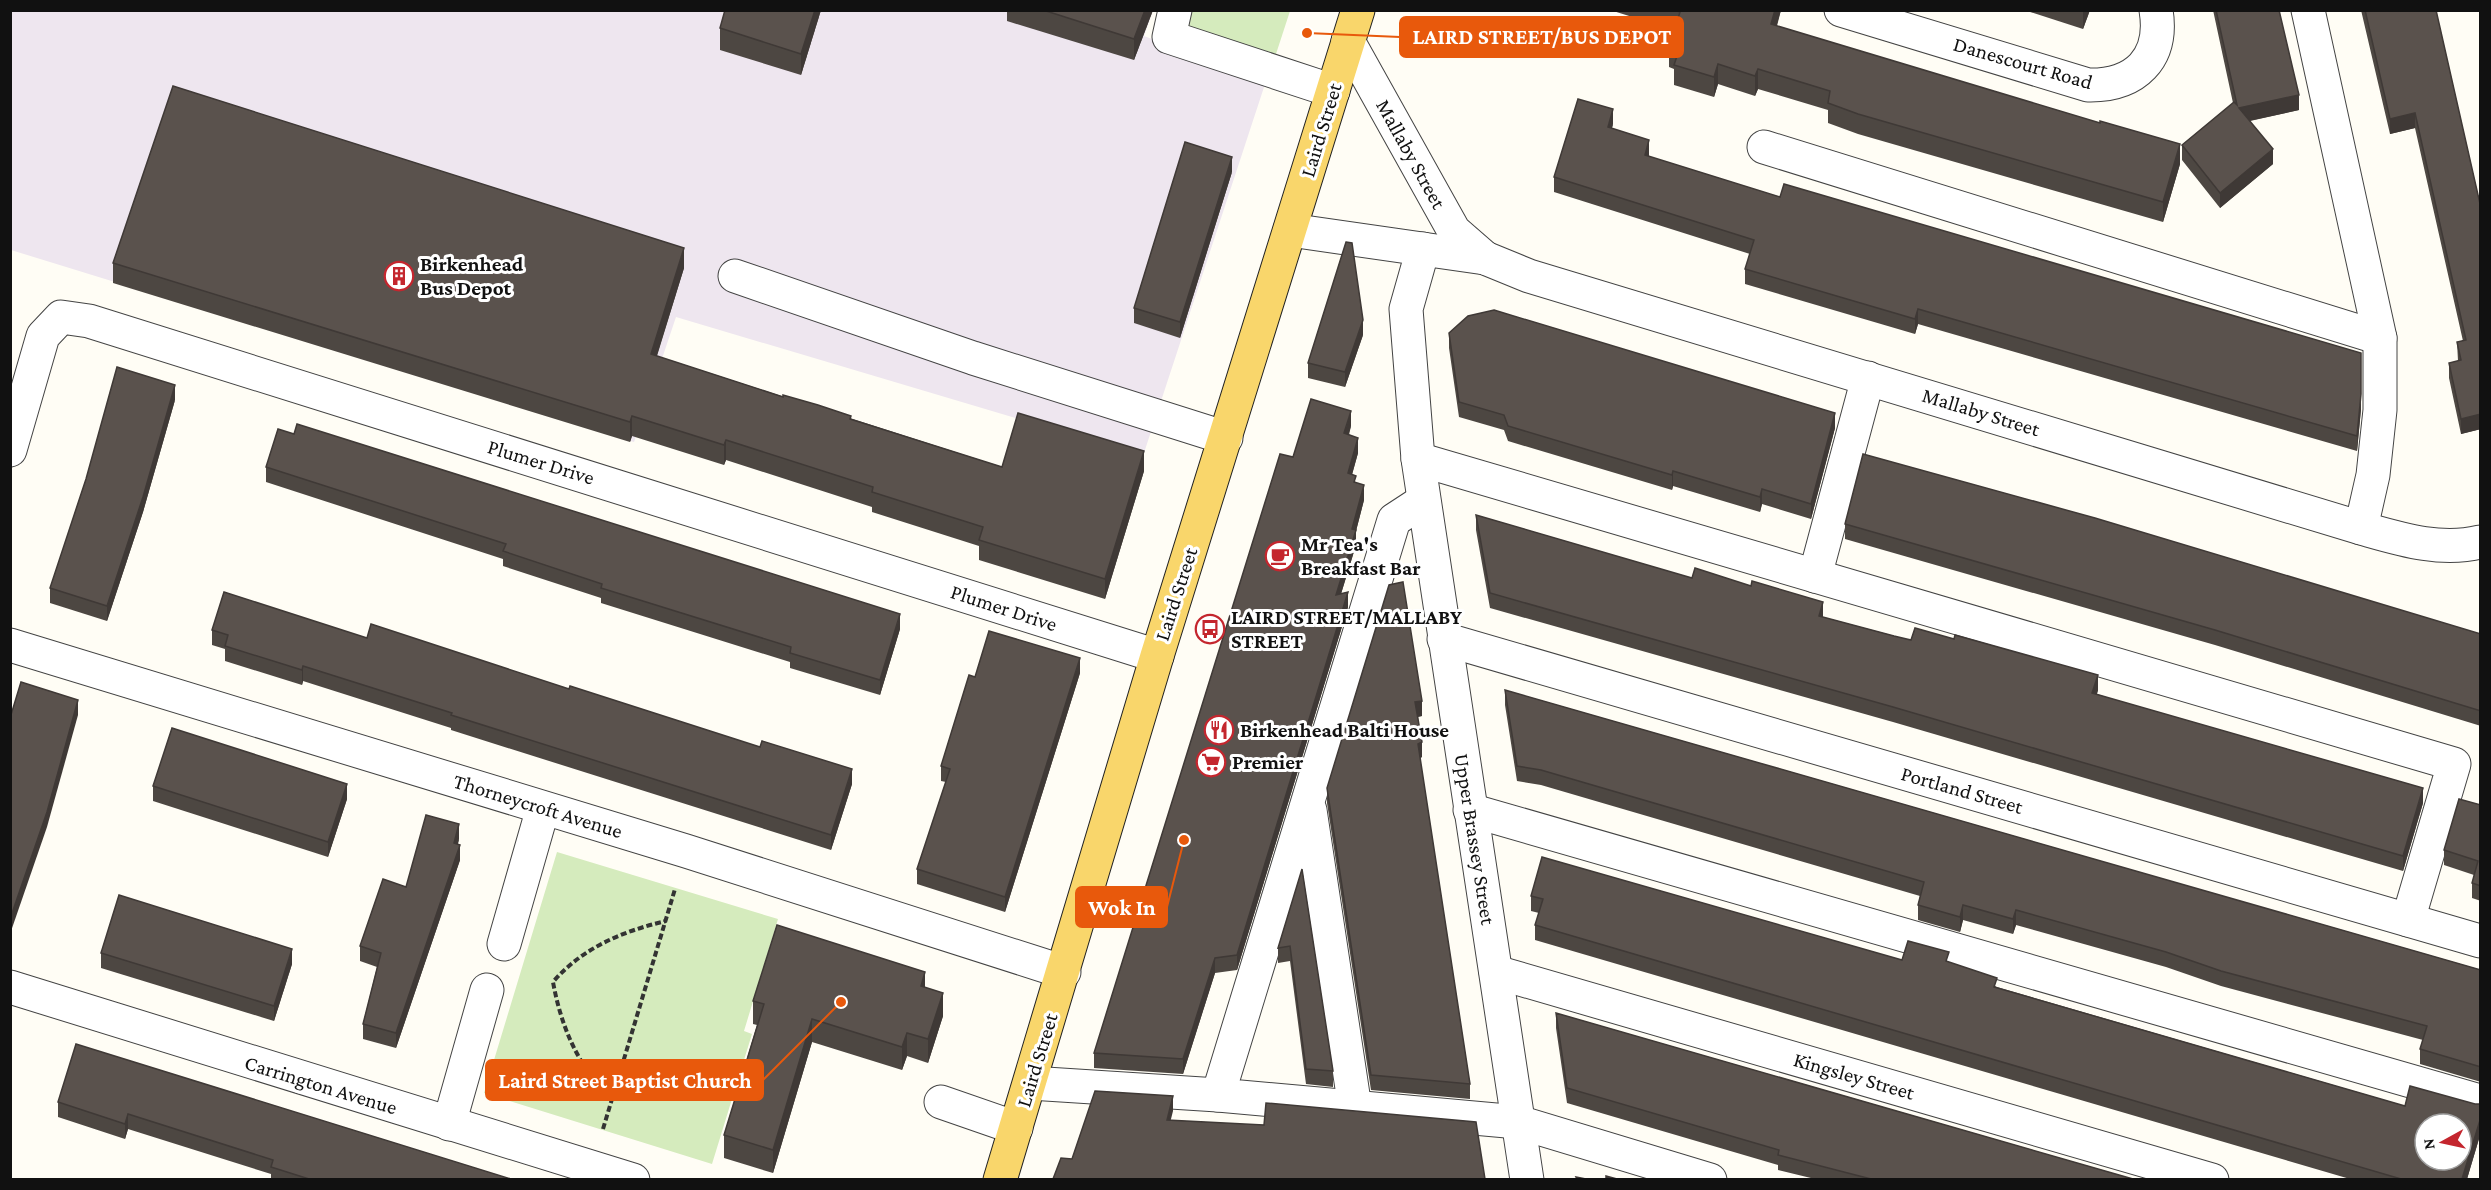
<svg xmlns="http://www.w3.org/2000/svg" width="2491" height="1190" viewBox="0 0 2491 1190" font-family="'Crimson Pro',serif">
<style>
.industrial{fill:#eee6ef}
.green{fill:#d5ebbd}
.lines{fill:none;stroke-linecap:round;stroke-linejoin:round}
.minor-casing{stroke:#444;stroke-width:35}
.major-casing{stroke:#222;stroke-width:35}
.path{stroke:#333;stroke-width:4;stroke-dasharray:6 3;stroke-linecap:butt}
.minor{stroke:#fff;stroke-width:33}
.major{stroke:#f9d66b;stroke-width:33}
.wall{fill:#4d4742}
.shaded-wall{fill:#3f3936}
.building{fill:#5a524d;stroke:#3f3936;stroke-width:1.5;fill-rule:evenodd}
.labels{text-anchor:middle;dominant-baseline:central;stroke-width:6;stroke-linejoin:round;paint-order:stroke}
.street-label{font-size:21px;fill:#111;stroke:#fff}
.poi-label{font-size:21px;font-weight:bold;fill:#111;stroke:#fff;text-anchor:start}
.leader{fill:none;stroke:#e8590c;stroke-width:2}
.callout-dot{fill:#e8590c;stroke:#fff;stroke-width:2}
.callout{fill:#e8590c;stroke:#e8590c;stroke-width:2}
.callout-label{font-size:22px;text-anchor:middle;font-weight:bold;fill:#fff}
</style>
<rect width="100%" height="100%" fill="#fffdf5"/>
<path class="industrial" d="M 10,11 L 1153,11 L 1144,36 L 1266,81 L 1143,456 L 676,317 L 634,442 L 11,250 Z"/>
<g class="green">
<path d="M 1188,11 L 1290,11 L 1276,54 L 1184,26 Z"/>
<path d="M 557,852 L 778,919 L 744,1031 L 752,1034 L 712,1164 L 484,1093 Z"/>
</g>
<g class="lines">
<g class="minor-casing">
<g id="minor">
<path d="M 1175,10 L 1169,37 L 1333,91"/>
<path d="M 1841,10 L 2088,85 C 2135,86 2164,59 2156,10"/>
<path d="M 2308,10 L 2380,338 L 2380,410 L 2373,475 L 2361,528"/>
<path d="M 1348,41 L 1454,231 L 1485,258"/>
<path d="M 1764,147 L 2380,338"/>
<path d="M 1290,230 L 1485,258 L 1529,276 L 2361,528 C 2400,539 2440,552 2480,542"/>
<path d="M 1423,249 L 1406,309 L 1418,459 L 1527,1180"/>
<path d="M 735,276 L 973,358 L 1226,438"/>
<path d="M 10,450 L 43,336 L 61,317 L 89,321 L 1157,656"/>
<path d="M 1418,459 L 2454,764 L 2408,920"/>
<path d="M 1423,501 L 1394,520 L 1218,1095 L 1518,1122 L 1710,1180"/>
<path d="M 1815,576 L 1868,378"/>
<path d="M 1444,639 L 2480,941"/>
<path d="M 10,645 L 686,851 L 1064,972"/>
<path d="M 1310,810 L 1355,1108"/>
<path d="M 1470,810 L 2480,1101"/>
<path d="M 504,944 L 543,808"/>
<path d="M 1496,972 L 2212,1180"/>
<path d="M 10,987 L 633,1180"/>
<path d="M 1030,1083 L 1218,1095"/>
<path d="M 941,1102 L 1016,1128"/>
<path d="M 449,1124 L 487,990"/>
</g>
</g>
<g class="major-casing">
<path id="major" d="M 1000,1180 L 1157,656 L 1358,10"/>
</g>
<g class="path">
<path d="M 612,1098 C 578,1068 561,1026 553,982 C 582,948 623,931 666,921"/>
<path d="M 603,1129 L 675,889"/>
</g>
<use href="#minor" class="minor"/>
<use href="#major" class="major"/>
</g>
<g class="wall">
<path d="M 821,10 L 801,75 L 720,50 L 720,28 Z"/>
<path d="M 1007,10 L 1153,10 L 1134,60 L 1007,21 Z"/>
<path d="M 1610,10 L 1781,10 L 1777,26 L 2180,164 L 2163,222 L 1858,134 L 1828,123 L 1828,110 L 1758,89 L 1755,96 L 1718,84 L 1714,97 L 1674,85 L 1674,69 L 1669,67 L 1669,48 L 1674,30 Z"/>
<path d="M 2024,10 L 2090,10 L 2083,29 Z"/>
<path d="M 2213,10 L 2279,10 L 2299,110 L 2250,121 L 2273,164 L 2220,208 L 2182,160 L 2182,145 L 2233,103 Z"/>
<path d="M 2361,10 L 2436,10 L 2481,208 L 2481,429 L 2461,434 L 2449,378 L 2449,363 L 2458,361 L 2457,342 L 2463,341 L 2415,128 L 2390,134 Z"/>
<path d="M 1613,124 L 1612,128 L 1649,155 L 1649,157 L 2361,409 L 2357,451 L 1918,324 L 1915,334 L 1745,284 L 1745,269 L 1750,254 L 1554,192 L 1554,177 Z"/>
<path d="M 1232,172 L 1180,338 L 1134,323 L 1134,308 Z"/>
<path d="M 113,263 L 684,268 L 657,356 L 1002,467 L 1144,471 L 1105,599 L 979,560 L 979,546 L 872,512 L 872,507 L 726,460 L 724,465 L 632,436 L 630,442 L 113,283 Z"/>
<path d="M 1449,333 L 1835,428 L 1811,519 L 1762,504 L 1760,512 L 1673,486 L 1672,490 L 1508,441 L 1504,430 L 1459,417 L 1449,348 Z"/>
<path d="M 1363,335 L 1345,387 L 1308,378 L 1308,363 Z"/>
<path d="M 175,400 L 143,512 L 107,621 L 50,603 L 50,588 Z"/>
<path d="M 1351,426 L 1349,435 L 1358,453 L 1352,475 L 1364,500 L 1356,531 L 1356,545 L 1341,594 L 1348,607 L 1237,970 L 1215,973 L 1183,1074 L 1094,1068 L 1094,1053 L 1293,457 Z"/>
<path d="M 266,467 L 900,629 L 880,695 L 790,668 L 790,662 L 601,603 L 601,598 L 503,566 L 503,559 L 266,482 Z"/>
<path d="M 1476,515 L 1823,617 L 2098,690 L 2097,694 L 2423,803 L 2403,871 L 1893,722 L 1490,608 L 1476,530 Z"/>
<path d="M 1845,524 L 2481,634 L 2481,726 L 2215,645 L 1845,539 Z"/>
<path d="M 212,630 L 367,638 L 852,784 L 831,850 L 451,730 L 451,728 L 303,681 L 302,685 L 225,661 L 225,649 L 212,645 Z"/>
<path d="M 1080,673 L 1005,912 L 917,884 L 917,869 L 946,782 L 941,781 L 941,766 L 975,677 Z"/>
<path d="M 1505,690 L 2481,970 L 2481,1082 L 2420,1064 L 2420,1049 L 2423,1040 L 2221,986 L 2166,967 L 2016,925 L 2013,934 L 1963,920 L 1960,932 L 1918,920 L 1918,905 L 1920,896 L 1541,785 L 1517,781 L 1505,705 Z"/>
<path d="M 1422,701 L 1422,716 L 1418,717 L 1422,757 L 1420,758 L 1470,1084 L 1470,1099 L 1371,1090 L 1327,803 L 1327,788 Z"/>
<path d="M 153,786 L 347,799 L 328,857 L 153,801 Z"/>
<path d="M 2481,805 L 2481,901 L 2472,898 L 2472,883 L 2474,875 L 2444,865 L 2444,850 Z"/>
<path d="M 459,839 L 458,844 L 460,860 L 396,1048 L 363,1039 L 363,1024 L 377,967 L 360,961 L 360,946 L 406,887 Z"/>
<path d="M 1302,869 L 1333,1071 L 1333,1087 L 1306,1084 L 1290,961 L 1278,963 L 1278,948 Z"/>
<path d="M 1531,896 L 1902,960 L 1949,962 L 1997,987 L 2405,1106 L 2481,1104 L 2481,1132 L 2467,1179 L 2350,1179 L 1535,940 L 1535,925 L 1539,913 L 1531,911 Z"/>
<path d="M 101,953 L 292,964 L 274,1021 L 101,968 Z"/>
<path d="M 925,987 L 943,1016 L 928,1063 L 907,1056 L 902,1070 L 812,1042 L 773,1173 L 724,1158 L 724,1135 L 757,1025 L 753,1024 L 753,1001 Z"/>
<path d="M 1556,1013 L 2133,1179 L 1815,1179 L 1778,1170 L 1778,1165 L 1567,1103 L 1556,1028 Z"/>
<path d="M 58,1102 L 511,1179 L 271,1179 L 271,1174 L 128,1129 L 125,1139 L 58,1117 Z"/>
</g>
<g class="shaded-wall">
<path d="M 815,10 L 821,10 L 801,75 L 801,54 Z"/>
<path d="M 1145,10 L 1153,10 L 1134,60 L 1134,39 Z"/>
<path d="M 1775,10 L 1781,10 L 1771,44 L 1771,24 Z"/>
<path d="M 2083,10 L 2090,10 L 2083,29 Z"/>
<path d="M 1718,64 L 1718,84 L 1714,97 L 1714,77 Z"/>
<path d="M 1758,69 L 1758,89 L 1755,96 L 1755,76 Z"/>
<path d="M 2299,95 L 2299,110 L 2239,123 L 2239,108 Z"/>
<path d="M 1613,109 L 1613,124 L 1608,142 L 1608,127 Z"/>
<path d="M 2415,113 L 2415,128 L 2390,134 L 2390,119 Z"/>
<path d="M 1649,140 L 1649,155 L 1645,170 L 1645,155 Z"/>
<path d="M 2180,144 L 2180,164 L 2163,222 L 2163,202 Z"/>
<path d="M 2273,149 L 2273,164 L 2220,208 L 2220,193 Z"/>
<path d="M 1232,157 L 1232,172 L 1180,338 L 1180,322 Z"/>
<path d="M 684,248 L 684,268 L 651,374 L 651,354 Z"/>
<path d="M 1918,309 L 1918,324 L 1915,334 L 1915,319 Z"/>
<path d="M 1363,320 L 1363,335 L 1345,387 L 1345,372 Z"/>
<path d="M 175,385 L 175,400 L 143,512 L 107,621 L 107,606 Z"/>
<path d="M 2361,394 L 2361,409 L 2357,451 L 2357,436 Z"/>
<path d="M 1351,411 L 1351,426 L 1344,448 L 1344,433 Z"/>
<path d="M 1835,413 L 1835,428 L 1811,519 L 1811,504 Z"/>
<path d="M 2481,414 L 2481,429 L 2461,434 L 2461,419 Z"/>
<path d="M 632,416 L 632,436 L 630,442 L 630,422 Z"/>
<path d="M 1358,438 L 1358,453 L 1348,488 L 1348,473 Z"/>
<path d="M 726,440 L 726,460 L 724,465 L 724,445 Z"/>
<path d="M 1144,451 L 1144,471 L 1105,599 L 1105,579 Z"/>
<path d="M 1673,471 L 1673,486 L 1672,490 L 1672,475 Z"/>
<path d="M 1364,485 L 1364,500 L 1356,531 L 1356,545 L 1336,610 L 1336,595 Z"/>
<path d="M 1762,489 L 1762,504 L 1760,512 L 1760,497 Z"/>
<path d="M 1348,592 L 1348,607 L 1237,970 L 1237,955 Z"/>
<path d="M 1823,602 L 1823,617 L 1819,616 Z"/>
<path d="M 900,614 L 900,629 L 880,695 L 880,680 Z"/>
<path d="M 1080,658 L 1080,673 L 1005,912 L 1005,897 Z"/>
<path d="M 303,666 L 303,681 L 302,685 L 302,670 Z"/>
<path d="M 2098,675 L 2098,690 L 2092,708 L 2092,693 Z"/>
<path d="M 78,700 L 78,715 L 47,827 L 10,934 L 10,919 Z"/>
<path d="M 1422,701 L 1422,716 L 1415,717 L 1415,702 Z"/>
<path d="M 1422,742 L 1422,757 L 1418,759 L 1418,744 Z"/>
<path d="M 852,769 L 852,784 L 831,850 L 831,835 Z"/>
<path d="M 347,784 L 347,799 L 328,857 L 328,842 Z"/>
<path d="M 2423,788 L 2423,803 L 2403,871 L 2403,856 Z"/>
<path d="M 459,824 L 459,839 L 454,858 L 454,843 Z"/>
<path d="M 460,845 L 460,860 L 396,1048 L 396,1033 Z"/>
<path d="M 1963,905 L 1963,920 L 1960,932 L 1960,917 Z"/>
<path d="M 2016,910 L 2016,925 L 2013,934 L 2013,919 Z"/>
<path d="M 292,949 L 292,964 L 274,1021 L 274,1006 Z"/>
<path d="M 1215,958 L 1215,973 L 1183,1074 L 1183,1059 Z"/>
<path d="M 925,972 L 925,995 L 921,986 Z"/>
<path d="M 943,993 L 943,1016 L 928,1063 L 928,1039 Z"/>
<path d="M 812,1019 L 812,1042 L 773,1173 L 773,1150 Z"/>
<path d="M 907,1033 L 907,1056 L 902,1070 L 902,1047 Z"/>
<path d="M 1173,1096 L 1173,1111 L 1167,1135 L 1167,1120 Z"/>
<path d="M 128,1114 L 128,1129 L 125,1139 L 125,1124 Z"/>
<path d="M 2481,1117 L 2481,1132 L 2467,1179 L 2462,1179 Z"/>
</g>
<g class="building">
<path d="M 725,10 L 815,10 L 801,54 L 720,28 Z"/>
<path d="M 1043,10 L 1145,10 L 1134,39 Z"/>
<path d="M 1674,10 L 1775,10 L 1771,24 L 2100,123 L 2100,121 L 2180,144 L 2163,202 L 1858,114 L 1828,103 L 1830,91 L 1758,69 L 1755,76 L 1718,64 L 1714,77 L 1674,65 L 1679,50 L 1669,48 L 1680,12 Z"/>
<path d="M 2216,10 L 2279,10 L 2299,95 L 2239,108 L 2273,149 L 2220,193 L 2182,145 L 2234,102 L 2237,105 Z"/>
<path d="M 2365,10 L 2436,10 L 2481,208 L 2481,414 L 2461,419 L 2449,363 L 2461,360 L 2457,342 L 2466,340 L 2415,113 L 2390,119 Z"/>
<path d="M 173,86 L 684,248 L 651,354 L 783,397 L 783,395 L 818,405 L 851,416 L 850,419 L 1002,467 L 1018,413 L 1144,451 L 1105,579 L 979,540 L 983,527 L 872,492 L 873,487 L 726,440 L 724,445 L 632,416 L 630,422 L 113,263 Z"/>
<path d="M 1578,99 L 1613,109 L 1608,127 L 1649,140 L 1645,155 L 1780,197 L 1784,184 L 2361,353 L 2361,394 L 2357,436 L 1918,309 L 1915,319 L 1745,269 L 1754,240 L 1554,177 Z"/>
<path d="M 1185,142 L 1232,157 L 1180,322 L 1134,308 Z"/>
<path d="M 1346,242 L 1352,243 L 1363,320 L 1345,372 L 1308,363 Z"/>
<path d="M 1494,310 L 1835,413 L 1811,504 L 1762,489 L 1760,497 L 1673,471 L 1672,475 L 1508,426 L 1504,415 L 1459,402 L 1449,333 L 1468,316 Z"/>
<path d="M 117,367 L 175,385 L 143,497 L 107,606 L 50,588 L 86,479 Z"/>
<path d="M 1311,399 L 1351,411 L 1344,433 L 1358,438 L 1348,473 L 1356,476 L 1354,482 L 1364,485 L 1352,529 L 1356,530 L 1336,595 L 1348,592 L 1237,955 L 1215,958 L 1183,1059 L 1094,1053 L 1280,454 L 1293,457 Z"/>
<path d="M 297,424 L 900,614 L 880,680 L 790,653 L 791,647 L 601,588 L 602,584 L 503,551 L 506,544 L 266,467 L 278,429 L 294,434 Z"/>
<path d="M 1863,454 L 2095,518 L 2481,634 L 2481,711 L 2215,630 L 1845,524 Z"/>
<path d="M 1476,515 L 1692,578 L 1695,568 L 1751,586 L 1752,581 L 1823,602 L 1819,616 L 1894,636 L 1911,640 L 1915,628 L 1954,639 L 1955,635 L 2098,675 L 2092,693 L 2423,788 L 2403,856 L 1893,707 L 1490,593 Z"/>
<path d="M 1403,582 L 1422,701 L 1415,702 L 1422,742 L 1418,744 L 1470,1084 L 1371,1075 L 1327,788 L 1389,585 Z"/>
<path d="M 224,592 L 367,638 L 371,624 L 569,689 L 570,686 L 760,747 L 762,741 L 852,769 L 831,835 L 451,715 L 452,713 L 303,666 L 302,670 L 225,646 L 228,635 L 212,630 Z"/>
<path d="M 989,631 L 1080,658 L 1005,897 L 917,869 L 950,769 L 941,766 L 969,675 L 975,677 Z"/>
<path d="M 21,682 L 78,700 L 47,812 L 10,919 L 10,718 Z"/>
<path d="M 1505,690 L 2481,970 L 2481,1067 L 2420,1049 L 2427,1026 L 2221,971 L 2166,952 L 2016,910 L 2013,919 L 1963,905 L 1960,917 L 1918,905 L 1924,882 L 1541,770 L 1517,766 Z"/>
<path d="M 172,728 L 347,784 L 328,842 L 153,786 Z"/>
<path d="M 2459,799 L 2481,805 L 2481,886 L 2472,883 L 2478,861 L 2444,850 Z"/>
<path d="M 426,815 L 459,824 L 454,843 L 460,845 L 396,1033 L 363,1024 L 381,953 L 360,946 L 383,879 L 406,887 Z"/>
<path d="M 1542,857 L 1902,960 L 1908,941 L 1949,952 L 1946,961 L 1997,978 L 1994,987 L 2405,1106 L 2410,1086 L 2475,1104 L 2481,1104 L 2481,1117 L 2462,1179 L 2401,1179 L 1535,925 L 1543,899 L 1531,896 ZM 2425,1124 L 2461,1124 L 2461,1160 L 2425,1160 Z"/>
<path d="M 1302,869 L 1333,1071 L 1306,1069 L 1290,946 L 1278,948 Z"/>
<path d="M 119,895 L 292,949 L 274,1006 L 101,953 Z"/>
<path d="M 777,925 L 925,972 L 921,986 L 943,993 L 928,1039 L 907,1033 L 902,1047 L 812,1019 L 773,1150 L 724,1135 L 764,1004 L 753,1001 Z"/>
<path d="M 1556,1013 L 2133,1179 L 1871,1179 L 1778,1155 L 1779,1150 L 1567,1088 Z"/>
<path d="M 76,1044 L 511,1179 L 309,1179 L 271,1167 L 273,1160 L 128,1114 L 125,1124 L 58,1102 Z"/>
<path d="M 1095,1091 L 1173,1096 L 1167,1120 L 1264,1125 L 1266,1103 L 1476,1122 L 1485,1179 L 1053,1179 L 1061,1158 L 1072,1159 Z"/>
<path d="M 1606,1176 L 1617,1179 L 1606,1179 Z"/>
<path d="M 1576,1177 L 1586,1179 L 1577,1179 Z"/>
</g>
<defs>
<g id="building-ring" transform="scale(1.5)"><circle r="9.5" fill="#fff" stroke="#c4262e" stroke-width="1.5"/><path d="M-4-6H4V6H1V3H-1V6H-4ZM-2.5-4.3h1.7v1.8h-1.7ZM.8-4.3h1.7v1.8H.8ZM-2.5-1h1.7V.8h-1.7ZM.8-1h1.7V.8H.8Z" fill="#c4262e"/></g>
<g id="cafe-ring" transform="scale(1.5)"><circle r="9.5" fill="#fff" stroke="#c4262e" stroke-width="1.5"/><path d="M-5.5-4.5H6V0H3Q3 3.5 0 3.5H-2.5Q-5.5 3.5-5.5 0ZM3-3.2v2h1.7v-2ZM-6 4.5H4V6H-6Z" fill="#c4262e"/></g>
<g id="bus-ring" transform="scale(1.5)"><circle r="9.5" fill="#fff" stroke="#c4262e" stroke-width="1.5"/><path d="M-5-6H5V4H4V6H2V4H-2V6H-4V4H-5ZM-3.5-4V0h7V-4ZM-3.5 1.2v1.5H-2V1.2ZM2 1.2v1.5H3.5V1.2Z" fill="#c4262e"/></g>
<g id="restaurant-ring" transform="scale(1.5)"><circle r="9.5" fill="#fff" stroke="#c4262e" stroke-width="1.5"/><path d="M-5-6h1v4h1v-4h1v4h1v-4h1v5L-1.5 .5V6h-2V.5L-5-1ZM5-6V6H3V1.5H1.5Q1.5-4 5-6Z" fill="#c4262e"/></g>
<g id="supermarket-ring" transform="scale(1.5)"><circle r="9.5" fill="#fff" stroke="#c4262e" stroke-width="1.5"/><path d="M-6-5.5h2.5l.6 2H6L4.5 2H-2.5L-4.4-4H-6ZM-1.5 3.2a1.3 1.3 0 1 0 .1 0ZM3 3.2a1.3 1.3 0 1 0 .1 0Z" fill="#c4262e"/></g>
</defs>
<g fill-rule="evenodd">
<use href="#building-ring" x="399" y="276"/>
<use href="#cafe-ring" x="1280" y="556"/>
<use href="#bus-ring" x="1210" y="629"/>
<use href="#restaurant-ring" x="1219" y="730"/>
<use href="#supermarket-ring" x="1211" y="762"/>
</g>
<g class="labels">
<g class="street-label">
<text transform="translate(2023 63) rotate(16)">Danescourt Road</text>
<text transform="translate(1321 130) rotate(-73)">Laird Street</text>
<text transform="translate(1411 154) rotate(61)">Mallaby Street</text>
<text transform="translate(1981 412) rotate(17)">Mallaby Street</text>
<text transform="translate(541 462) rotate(17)">Plumer Drive</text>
<text transform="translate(1176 594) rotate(-72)">Laird Street</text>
<text transform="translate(1004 608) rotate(18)">Plumer Drive</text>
<text transform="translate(1962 790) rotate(16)">Portland Street</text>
<text transform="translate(538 806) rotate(17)">Thorneycroft Avenue</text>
<text transform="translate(1475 839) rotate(81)">Upper Brassey Street</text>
<text transform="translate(1037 1060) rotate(-73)">Laird Street</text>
<text transform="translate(1854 1076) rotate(16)">Kingsley Street</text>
<text transform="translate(321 1085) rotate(17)">Carrington Avenue</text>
</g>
<g class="poi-label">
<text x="420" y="264">Birkenhead<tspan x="420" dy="24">Bus Depot</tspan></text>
<text x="1301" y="544">Mr Tea's<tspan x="1301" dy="24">Breakfast Bar</tspan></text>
<text x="1231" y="617">LAIRD STREET/MALLABY<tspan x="1231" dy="24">STREET</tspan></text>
<text x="1240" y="730">Birkenhead Balti House</text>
<text x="1232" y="762">Premier</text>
</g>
</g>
<path class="leader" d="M1307 33L1400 37M1184 840L1167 907M841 1002L763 1080"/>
<g class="callout-dot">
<circle cx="1307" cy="33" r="6"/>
<circle cx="1184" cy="840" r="6"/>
<circle cx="841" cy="1002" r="6"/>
</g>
<g class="callout">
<rect x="1400" y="17" width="283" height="40" rx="6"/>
<rect x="1076" y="887" width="91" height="40" rx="6"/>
<rect x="486" y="1060" width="277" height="40" rx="6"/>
</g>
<g class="callout-label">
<text x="1542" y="44">LAIRD STREET/BUS DEPOT</text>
<text x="1122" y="915">Wok In</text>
<text x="625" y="1088">Laird Street Baptist Church</text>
</g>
<rect width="2491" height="1190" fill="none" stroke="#111111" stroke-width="24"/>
<g transform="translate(2443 1142) rotate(262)"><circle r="28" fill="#ffffff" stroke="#a0a0a0" stroke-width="1.5"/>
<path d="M0-4.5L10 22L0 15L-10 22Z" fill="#c4262e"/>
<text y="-9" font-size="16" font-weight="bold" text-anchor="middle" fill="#111111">N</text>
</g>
</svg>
